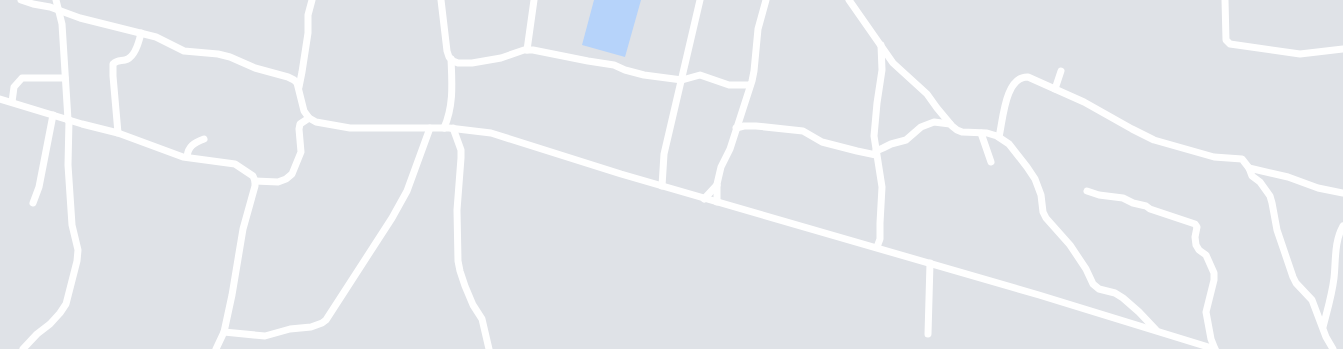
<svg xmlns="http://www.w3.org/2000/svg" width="1343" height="349" viewBox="0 0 1343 349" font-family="Montserrat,sans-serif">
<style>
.green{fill:#b6d3fa}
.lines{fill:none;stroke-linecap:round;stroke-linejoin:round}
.minor{stroke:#fff;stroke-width:7}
</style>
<rect width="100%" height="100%" fill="#dfe2e7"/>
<path class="green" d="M 594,0 L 641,0 L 625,57 L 582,45 Z"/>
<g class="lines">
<g class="minor">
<path d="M 21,0 L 33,4 L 50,7 L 80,18 L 156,37 L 184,51 L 218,54 L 230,57 L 255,68 L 288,77 L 294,80 L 297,83 L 304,111 L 309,118 L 316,122 L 350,128 L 449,128 L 491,133 L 621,174 L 1039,295 L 1215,349"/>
<path d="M 56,0 L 62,24 L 68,120"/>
<path d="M 441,0 L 447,51 L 449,57 L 453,61 L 458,63 L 472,63 L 501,58 L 524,50 L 533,50 L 588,61 L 614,65 L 625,70 L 644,75 L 682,80 L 700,75 L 729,85 L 750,85"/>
<path d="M 849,0 L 893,63 L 927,94 L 937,108 L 952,126 L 957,130 L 962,132 L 987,133 L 997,136 L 1009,144 L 1027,167 L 1035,179 L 1041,195 L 1043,212 L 1046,218 L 1070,245 L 1086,269 L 1093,284 L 1099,289 L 1115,293 L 1123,298 L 1139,312 L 1156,330"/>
<path d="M 1225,0 L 1226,40 L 1230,44 L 1300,54 L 1343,49"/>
<path d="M 527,50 L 534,0"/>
<path d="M 299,87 L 302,72 L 308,33 L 308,15 L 312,0"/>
<path d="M 1055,89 L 1061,71"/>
<path d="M 0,99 L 82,124 L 118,133 L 183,157 L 235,164 L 253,176 L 255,181 L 255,186 L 243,229 L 232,295 L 224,332 L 216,349"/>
<path d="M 12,102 L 14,87 L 22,78 L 65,78"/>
<path d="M 444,128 C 454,105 452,83 451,59"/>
<path d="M 453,128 L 461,150 L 461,158 L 457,210 L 458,261 L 460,271 L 465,286 L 473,305 L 482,319 L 489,349"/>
<path d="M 736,128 L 744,126 L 756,126 L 803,131 L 822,142 L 857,151 L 876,155"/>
<path d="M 118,133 L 113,76 L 113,64 C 117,60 120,61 125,60 C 135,58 139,42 141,33"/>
<path d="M 981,133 L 991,162"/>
<path d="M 999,137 C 1003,120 1005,76 1028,77 L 1084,102 L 1132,129 L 1154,140 L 1214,157 L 1242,159 L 1249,168 L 1252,176 L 1260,182 L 1270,196 L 1272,203 L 1277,230 L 1293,277 L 1296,283 L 1312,300 L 1326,337 L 1333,349"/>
<path d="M 876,151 L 883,148 L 891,144 L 906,140 L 921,127 L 934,122 L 950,124"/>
<path d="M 187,157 C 188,146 194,143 204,139"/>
<path d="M 1249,168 L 1288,177 L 1318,188 L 1343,193"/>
<path d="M 255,181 L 278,182 L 286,179 L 292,174 L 301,152 L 299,129 L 300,124 L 309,118"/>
<path d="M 662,186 L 664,154 L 700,0"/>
<path d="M 1087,191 L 1099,195 L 1123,198 L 1133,203 L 1146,206 L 1150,209 L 1195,224 L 1197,227 L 1195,237 L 1196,245 L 1199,250 L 1206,255 L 1214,273 L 1214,280 L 1206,312 L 1211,339 L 1215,349"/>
<path d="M 704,199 L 717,185"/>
<path d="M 717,202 L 717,184 L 721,167 L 730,149 L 752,81 L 754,71 L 758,29 L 766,0"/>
<path d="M 33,203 L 39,187 L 53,115"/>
<path d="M 877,247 L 880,239 L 880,223 L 882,187 L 874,136 L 877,103 L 882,70 L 881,45"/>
<path d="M 1323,327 C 1327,311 1332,295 1334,278 C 1336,260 1334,242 1343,226"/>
<path d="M 224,332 L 265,336 L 290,329 L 311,327 L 322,323 L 326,320 L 392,218 L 407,191 L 430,128"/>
<path d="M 928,334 L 930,263"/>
<path d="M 23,349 L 37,334 L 50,324 L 60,313 L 66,304 L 77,261 L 78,250 L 72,225 L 68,165 L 69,120"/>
</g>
</g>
</svg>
